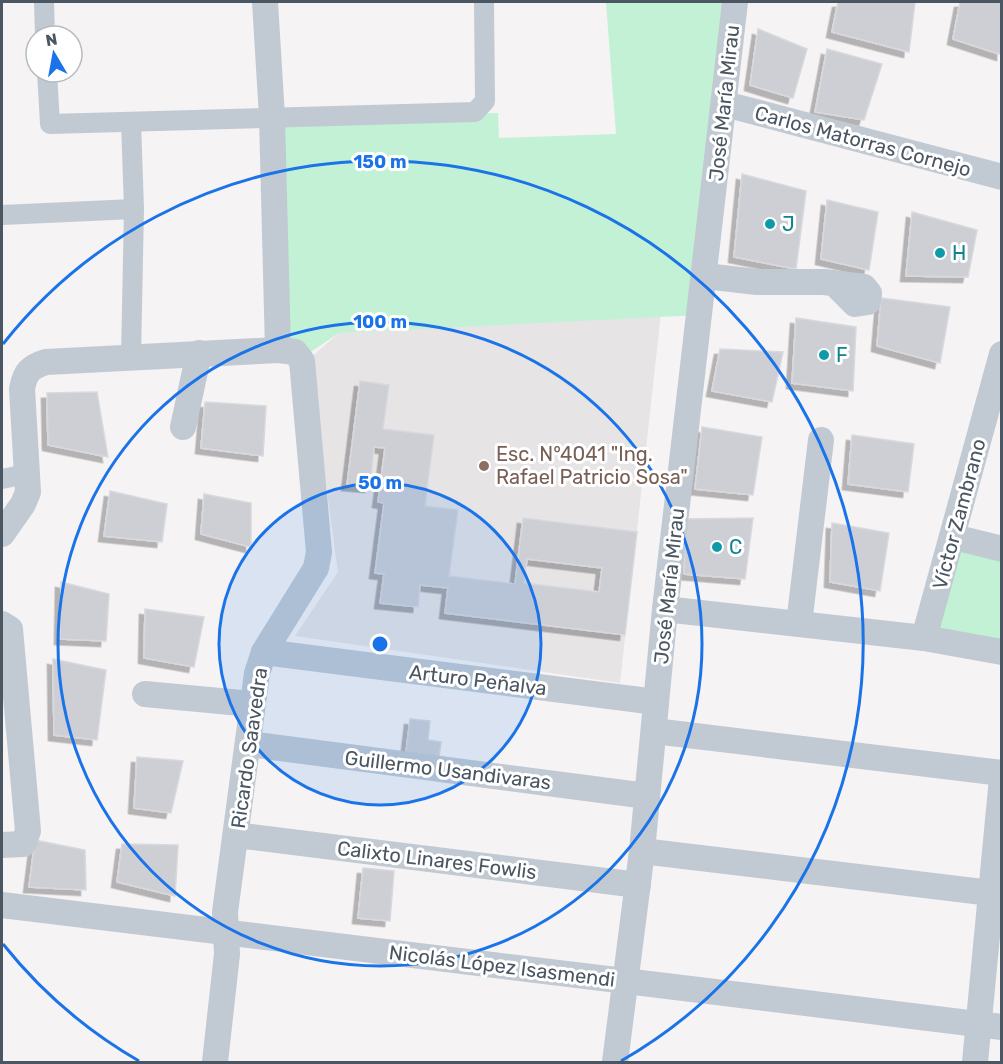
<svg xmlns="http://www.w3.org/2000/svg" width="1003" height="1064" viewBox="0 0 1003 1064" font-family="Rubik,sans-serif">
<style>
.education{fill:#e6e4e5}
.green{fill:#c3f1d5}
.building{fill:#cdcfd5;stroke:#d7d9de;stroke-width:1.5;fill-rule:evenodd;filter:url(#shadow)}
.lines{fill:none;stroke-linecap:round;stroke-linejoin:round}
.pedestrian{stroke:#c1cad2;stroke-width:20}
.minor{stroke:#c1cad2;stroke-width:26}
.ring{fill:none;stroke:#1a73e8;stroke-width:3}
.culture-dot{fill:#0f9aa8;stroke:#fff;stroke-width:2}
.education-dot{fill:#8d6e63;stroke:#fff;stroke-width:2}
.labels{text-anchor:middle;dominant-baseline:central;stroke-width:6;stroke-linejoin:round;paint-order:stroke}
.street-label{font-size:20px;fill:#4a5661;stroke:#fff}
.culture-label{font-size:20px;fill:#0d838f;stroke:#fff;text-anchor:start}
.education-label{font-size:20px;fill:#785e54;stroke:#fff;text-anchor:start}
.centre{fill:#1a73e8;stroke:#fff;stroke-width:3}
.ring-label{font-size:18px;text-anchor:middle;font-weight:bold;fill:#1a73e8;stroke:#fff;stroke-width:6;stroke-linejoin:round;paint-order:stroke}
</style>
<defs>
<filter id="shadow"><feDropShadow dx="-5.5" dy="5.5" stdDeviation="0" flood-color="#0004"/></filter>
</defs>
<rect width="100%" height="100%" fill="#f5f3f3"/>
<path class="education" d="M 661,313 L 620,683 L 295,636 L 338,572 L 309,359 L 339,333 Z"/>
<g class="green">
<path d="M 606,2 L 733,2 L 700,315 L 339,333 L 306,355 L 278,350 L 272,117 L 498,113 L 499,138 L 616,134 Z"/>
<path d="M 954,537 L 1001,549 L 1001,650 L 924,638 Z"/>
</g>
<g class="building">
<path d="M 838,2 L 915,2 L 909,52 L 832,32 Z"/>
<path d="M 960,2 L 1002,2 L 1002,55 L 953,39 Z"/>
<path d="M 758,29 L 807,49 L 793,98 L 750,85 Z"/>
<path d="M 827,49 L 882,64 L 864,120 L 815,112 Z"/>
<path d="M 742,174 L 806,191 L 796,269 L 734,257 Z"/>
<path d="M 827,200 L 878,212 L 869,270 L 821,259 Z"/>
<path d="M 912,212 L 977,230 L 968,277 L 906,276 Z"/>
<path d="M 881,298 L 950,307 L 940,363 L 877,346 Z"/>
<path d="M 796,318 L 856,327 L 853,391 L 792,383 Z"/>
<path d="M 720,349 L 783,352 L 772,402 L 712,391 Z"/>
<path d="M 360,381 L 389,385 L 383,429 L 434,435 L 425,506 L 458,510 L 449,576 L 515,584 L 523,518 L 637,532 L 625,635 L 445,613 L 448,588 L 420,585 L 418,607 L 380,603 L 384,574 L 375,573 L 384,503 L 378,502 L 385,448 L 374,447 L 370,487 L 347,485 ZM 527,559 L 602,568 L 599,592 L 524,583 Z"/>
<path d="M 97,392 L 108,457 L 48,445 L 47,393 Z"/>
<path d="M 205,402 L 266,406 L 263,456 L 201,448 Z"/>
<path d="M 702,427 L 762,437 L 753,495 L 695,489 Z"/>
<path d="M 852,435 L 914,444 L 908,492 L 848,484 Z"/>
<path d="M 110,491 L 167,504 L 162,542 L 104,536 Z"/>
<path d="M 204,494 L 251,503 L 251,547 L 201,534 Z"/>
<path d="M 753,518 L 745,579 L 684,574 L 686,519 Z"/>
<path d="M 832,523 L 889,533 L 880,591 L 830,582 Z"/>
<path d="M 61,582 L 109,594 L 106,641 L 60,639 Z"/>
<path d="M 145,609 L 204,617 L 194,667 L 144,658 Z"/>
<path d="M 53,659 L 106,670 L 97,740 L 54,735 Z"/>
<path d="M 410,719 L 430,721 L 428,740 L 441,742 L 439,757 L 406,753 Z"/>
<path d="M 137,757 L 183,761 L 171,813 L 134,808 Z"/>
<path d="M 35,840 L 85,850 L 86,890 L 29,887 Z"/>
<path d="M 122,844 L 178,845 L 175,896 L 117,882 Z"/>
<path d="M 363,868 L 394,871 L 390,921 L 358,918 Z"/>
</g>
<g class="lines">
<g class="pedestrian">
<path d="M 44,2 L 45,36"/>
<path d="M 47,72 L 50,124 L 475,112 L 485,101 L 484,2"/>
<path d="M 131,122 L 134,209"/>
<path d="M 2,215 L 134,209 L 131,357"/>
<path d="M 2,479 L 26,474"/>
</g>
<g class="minor">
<path d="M 265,2 L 272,117 L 278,350"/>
<path d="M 725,104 L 1002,177"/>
<path d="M 705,276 L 757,282 L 824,282 L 864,287 L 869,293 L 868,302 L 855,304 L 834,283"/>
<path d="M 183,427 L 199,353"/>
<path d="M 2,534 L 23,504 L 28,492 L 22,389 C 25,372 30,367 46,362 L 278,350 L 295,352 L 302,361 L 319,552 L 316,568 L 264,652 L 257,673 L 225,912 L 227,954 L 215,1062"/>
<path d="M 954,537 L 1002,549"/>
<path d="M 665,609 L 924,638 L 1002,652"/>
<path d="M 2,624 L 10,629 L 28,831 L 23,844 L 2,845"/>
<path d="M 799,624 L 821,440"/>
<path d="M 924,638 L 1002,354"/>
<path d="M 264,652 L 656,702"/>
<path d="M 145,694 L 252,704"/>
<path d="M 654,731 L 1002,773"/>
<path d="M 249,744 L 647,796"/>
<path d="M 236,835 L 638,885"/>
<path d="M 642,851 L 991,893"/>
<path d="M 2,905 L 1002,1027"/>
<path d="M 615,1062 L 642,851 L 665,609 L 735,2"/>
<path d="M 975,1062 L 1002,778"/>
</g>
</g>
<circle cx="380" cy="644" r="161" fill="#1a73e8" fill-opacity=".12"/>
<g class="ring">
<circle cx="380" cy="644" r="161"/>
<circle cx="380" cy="644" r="322"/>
<path d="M139 1061A482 482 0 0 1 3 944M3 344A482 482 0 1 1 621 1061"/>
</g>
<g class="culture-dot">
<circle cx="770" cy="224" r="6"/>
<circle cx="940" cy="253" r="6"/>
<circle cx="824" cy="355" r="6"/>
<circle cx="717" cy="547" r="6"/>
</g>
<circle class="education-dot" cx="484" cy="466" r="6"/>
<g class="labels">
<g class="street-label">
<text transform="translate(724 103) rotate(-84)">José María Mirau</text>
<text transform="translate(863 141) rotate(15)">Carlos Matorras Cornejo</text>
<text transform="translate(959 514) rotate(-75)">Víctor Zambrano</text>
<text transform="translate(669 586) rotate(-84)">José María Mirau</text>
<text transform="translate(478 680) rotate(7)">Arturo Peñalva</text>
<text transform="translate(249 748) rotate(-82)">Ricardo Saavedra</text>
<text transform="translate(448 770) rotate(7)">Guillermo Usandivaras</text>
<text transform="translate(437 860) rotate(7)">Calixto Linares Fowlis</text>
<text transform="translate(502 966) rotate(7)">Nicolás López Isasmendi</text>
</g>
<g class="culture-label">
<text x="782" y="224">J</text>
<text x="952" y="253">H</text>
<text x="836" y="355">F</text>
<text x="729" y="547">C</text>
</g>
<g class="education-label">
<text x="496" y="454">Esc. N°4041 "Ing.<tspan x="496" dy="23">Rafael Patricio Sosa"</tspan></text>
</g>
</g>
<circle cx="380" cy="644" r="9" class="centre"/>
<g class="ring-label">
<text x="380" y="168">150 m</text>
<text x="380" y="328">100 m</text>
<text x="380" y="489">50 m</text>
</g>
<rect width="1003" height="1064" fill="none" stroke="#4a5661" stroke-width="6"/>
<g transform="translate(54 54) rotate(350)"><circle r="28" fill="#ffffff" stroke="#b7bbc0" stroke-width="1.5"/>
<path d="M0-4.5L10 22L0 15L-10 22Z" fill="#1a73e8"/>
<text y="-9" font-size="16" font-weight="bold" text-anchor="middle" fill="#4a5661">N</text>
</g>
</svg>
